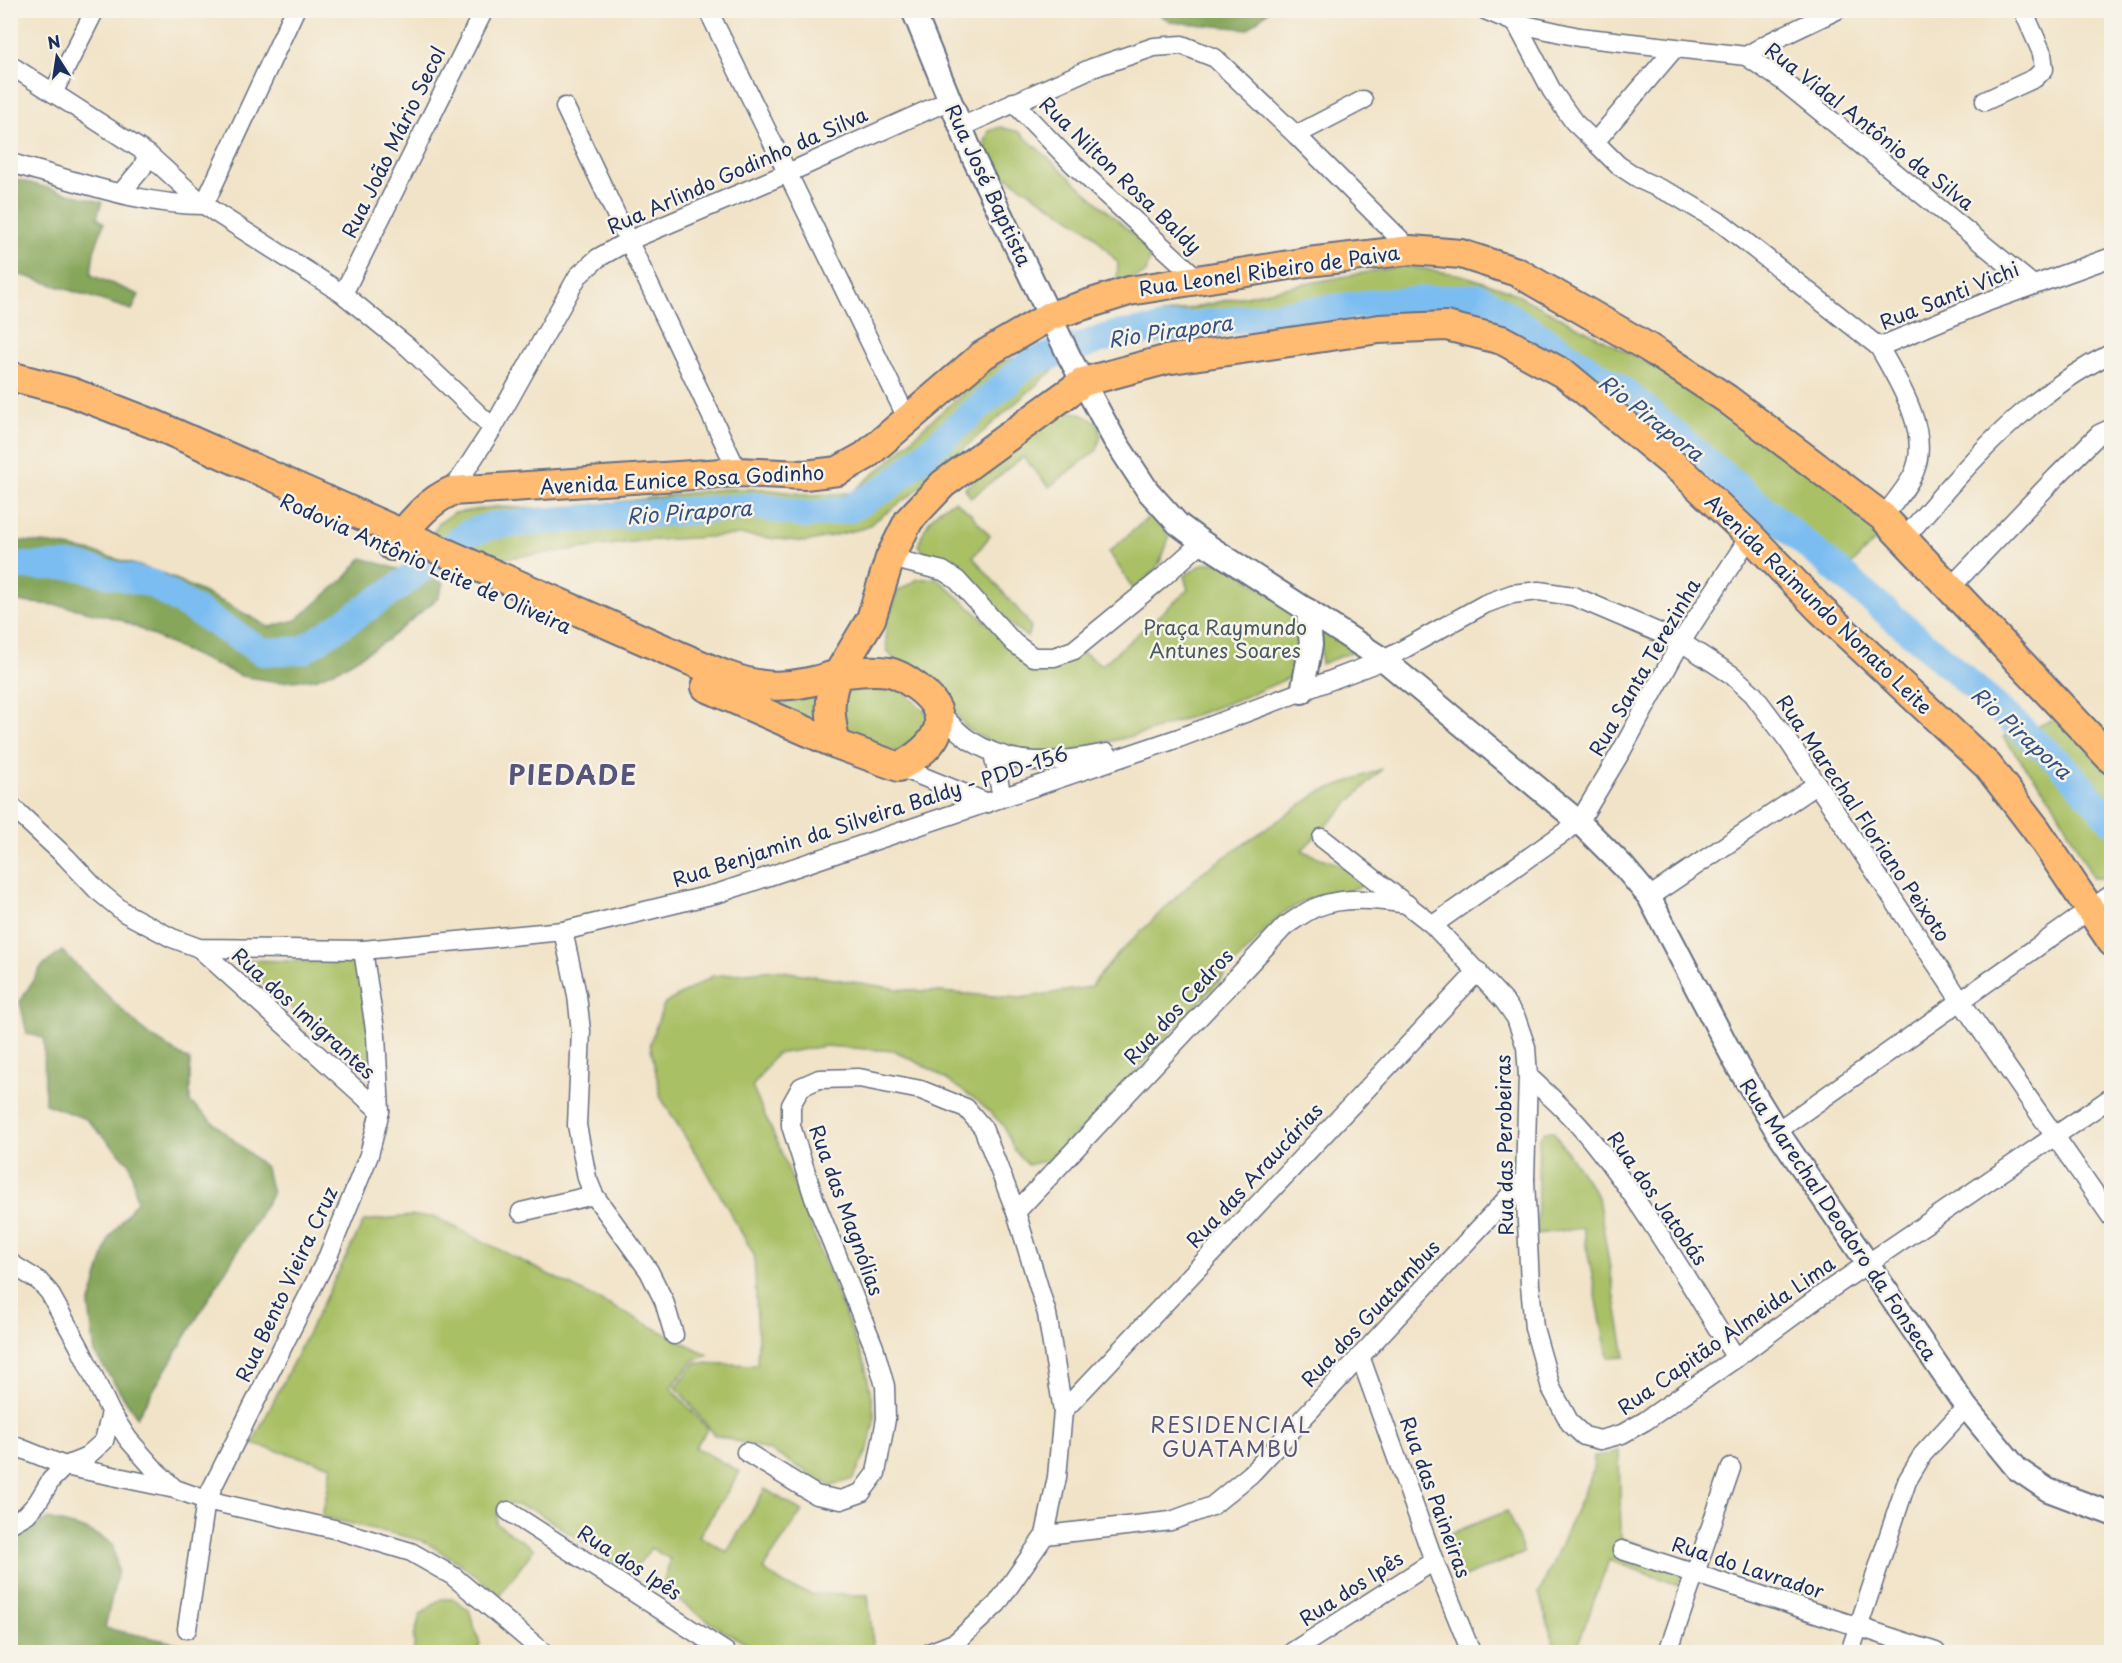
<svg xmlns="http://www.w3.org/2000/svg" width="2122" height="1663" viewBox="0 0 2122 1663" font-family="'Playpen Sans',sans-serif">
<style>
.green{fill:#a9c065;stroke:#627862;stroke-width:1.5}
.forest{fill:#86a65a;stroke:#506a5c;stroke-width:1.5}
.lines{fill:none;stroke-linecap:round;stroke-linejoin:round}
.river{stroke:#7cbdf1;stroke-width:28}
.minor-casing{stroke:#666e83;stroke-width:21}
.tertiary-casing{stroke:#666e83;stroke-width:26}
.primary-casing{stroke:#666e83;stroke-width:32}
.minor{stroke:#fff;stroke-width:18}
.tertiary{stroke:#fff;stroke-width:22}
.primary{stroke:#ffbb71;stroke-width:28}
.labels{text-anchor:middle;dominant-baseline:central;stroke-width:5;stroke-linejoin:round;paint-order:stroke}
.street-label{font-size:20px;fill:#1b2f5e;stroke:#f7f3e8}
.park-label{font-size:20px;fill:#465a60;stroke:#f7f3e8}
.water-label{font-size:21px;font-style:italic;fill:#335283;stroke:#f7f3e8}
.neighbourhood-label{font-size:21px;letter-spacing:1.5px;fill:#57557b;stroke:#f7f3e8}
.district-label{font-size:26px;font-weight:bold;letter-spacing:1.5px;fill:#57557b;stroke:#f7f3e8}
</style>
<rect width="100%" height="100%" fill="#f7f3e8"/>
<filter id="ink" filterUnits="userSpaceOnUse"><feTurbulence type="fractalNoise" baseFrequency=".0167" numOctaves="2"/><feDisplacementMap in="SourceGraphic" scale="12" xChannelSelector="R" yChannelSelector="G"/><feConvolveMatrix kernelMatrix="1 2 1 2 8 2 1 2 1" color-interpolation-filters="sRGB"/></filter>
<filter id="wash" filterUnits="userSpaceOnUse"><feTurbulence type="fractalNoise" baseFrequency=".008" numOctaves="4" result="noise"/><feDisplacementMap in="SourceGraphic" scale="24" xChannelSelector="R" yChannelSelector="G"/><feGaussianBlur stdDeviation="1.35" result="paint"/><feColorMatrix in="noise" values="0 0 0 0 0 0 0 0 0 0 0 0 0 0 0 0 0 1.4 0 .05"/><feComposite in="paint" operator="in"/></filter>
<g filter="url(#wash)">
<rect width="100%" height="100%" fill="#f1e3c7"/>
<g class="green">
<path d="M 1000,127 L 1019,132 L 1143,243 L 1150,257 L 1146,273 L 1110,289 L 1117,279 L 1118,263 L 1090,231 L 1002,174 L 988,159 L 985,142 L 989,131 Z"/>
<path d="M 1405,266 L 1462,275 L 1508,290 L 1732,407 L 1887,528 L 1849,567 L 1677,427 L 1489,311 L 1445,303 L 1344,314 L 1099,350 L 1087,333 C 1192,307 1298,283 1405,266 Z"/>
<path d="M 1011,358 L 1060,364 L 911,495 L 865,528 L 806,542 L 741,535 L 640,541 L 492,560 L 433,533 L 439,523 L 454,513 L 495,507 L 546,509 L 611,503 L 722,489 L 763,489 L 811,495 L 851,493 L 887,463 L 925,426 L 996,365 Z"/>
<path d="M 1069,411 L 1081,414 L 1097,422 L 1101,434 L 1097,450 L 1049,487 L 1023,457 L 971,498 L 965,488 L 1041,422 L 1056,413 Z"/>
<path d="M 955,501 L 970,513 L 990,536 L 973,557 L 1025,618 L 1031,627 L 1027,637 L 1009,623 L 974,583 L 950,561 L 928,554 L 918,546 C 925,526 933,509 955,501 Z"/>
<path d="M 1151,515 L 1162,525 L 1169,537 C 1161,566 1156,571 1134,590 L 1109,552 Z"/>
<path d="M 1222,561 L 1294,610 L 1305,623 L 1302,672 L 1252,694 L 1149,732 L 1070,751 L 1020,753 L 991,742 L 968,729 L 950,708 L 898,666 L 887,650 L 885,624 L 898,591 L 918,579 L 937,578 L 1034,665 L 1059,665 L 1082,652 L 1102,665 L 1188,590 L 1184,576 L 1203,564 Z"/>
<path d="M 1320,628 L 1355,651 L 1321,664 Z"/>
<path d="M 890,679 L 931,717 L 908,752 C 884,752 863,744 843,730 L 838,708 L 848,686 Z"/>
<path d="M 826,692 L 827,730 L 776,706 Z"/>
<path d="M 2063,717 L 2111,768 L 2112,876 L 2109,878 L 2093,878 L 2053,802 L 2003,737 Z"/>
<path d="M 1382,769 L 1302,850 C 1326,864 1345,858 1363,885 L 1346,892 L 1306,900 L 1280,915 L 1082,1129 L 1049,1160 L 1028,1165 L 1015,1151 L 1003,1125 L 979,1102 L 932,1070 L 895,1051 L 825,1046 L 776,1054 L 752,1087 L 778,1144 L 865,1365 L 875,1417 L 868,1449 L 853,1479 L 831,1486 L 771,1451 L 715,1435 L 676,1387 L 695,1363 L 757,1365 L 758,1339 L 754,1255 L 706,1170 L 661,1098 L 650,1043 L 664,1004 L 713,976 L 776,970 L 898,989 L 1021,998 L 1090,987 L 1117,955 L 1201,873 L 1320,792 Z"/>
<path d="M 248,960 L 358,963 L 372,1061 L 364,1064 L 335,1045 L 252,974 Z"/>
<path d="M 1553,1131 L 1598,1197 L 1625,1357 L 1608,1358 L 1583,1228 L 1537,1234 L 1539,1139 L 1544,1132 Z"/>
<path d="M 411,1216 L 435,1217 L 708,1355 L 693,1361 L 671,1388 L 708,1429 L 695,1447 L 740,1472 L 699,1536 L 727,1552 L 765,1489 L 802,1511 L 763,1569 L 787,1586 L 812,1594 L 868,1595 L 874,1652 L 761,1652 L 722,1630 L 662,1589 L 670,1559 L 651,1548 L 631,1574 L 536,1511 L 511,1504 L 498,1509 L 496,1523 L 534,1549 L 500,1595 L 462,1565 L 424,1541 L 322,1517 L 332,1466 L 252,1444 L 364,1221 Z"/>
<path d="M 1619,1450 L 1621,1538 L 1686,1560 L 1678,1585 L 1609,1560 L 1575,1652 L 1564,1652 L 1556,1650 L 1539,1594 L 1593,1471 L 1594,1456 L 1607,1455 Z"/>
<path d="M 1507,1511 L 1524,1553 L 1459,1579 L 1442,1537 Z"/>
<path d="M 441,1599 L 454,1599 L 469,1610 L 480,1644 L 476,1652 L 414,1652 L 414,1637 L 420,1615 Z"/>
</g>
<g class="forest">
<path d="M 1153,11 L 1268,10 L 1268,11 L 1248,29 L 1172,22 Z"/>
<path d="M 11,178 L 102,202 L 97,217 L 104,223 L 94,252 L 91,275 L 139,295 L 132,310 L 25,276 L 11,274 Z"/>
<path d="M 11,540 L 51,544 L 93,552 L 165,574 L 227,604 L 269,627 L 296,620 L 345,578 L 362,558 L 444,583 L 438,598 L 386,641 L 343,667 L 315,679 L 279,682 L 241,676 L 185,651 L 119,619 L 64,606 L 11,601 Z"/>
<path d="M 62,951 L 146,1033 L 190,1061 L 190,1102 L 266,1168 L 272,1194 L 137,1417 L 95,1354 L 89,1306 L 109,1238 L 137,1201 L 130,1164 L 86,1119 L 45,1104 L 44,1038 L 27,1034 L 20,1002 L 41,967 Z"/>
<path d="M 48,1519 L 87,1530 L 112,1543 L 118,1570 L 105,1628 L 190,1646 L 184,1652 L 11,1652 L 11,1539 Z"/>
</g>
<g class="lines">
<path class="river" d="M 10,566 L 76,566 L 153,584 L 263,652 L 303,650 L 398,587 L 468,533 L 495,525 L 757,506 L 807,515 L 849,509 L 889,486 L 1029,363 L 1114,335 L 1374,303 L 1480,297 L 1626,393 L 1920,640 L 2063,766 L 2112,821"/>
</g>
</g>
<g filter="url(#ink)">
<g class="lines">
<g class="minor-casing">
<g id="minor">
<path d="M 708,10 L 907,418"/>
<path d="M 1485,10 L 1516,23 L 1579,37 L 1746,56 L 1783,81 L 2033,285"/>
<path d="M 1516,23 L 1552,91 L 1574,122 L 1595,142"/>
<path d="M 1674,49 L 1595,142 L 1618,165 L 1641,180 L 1676,196 L 1723,224 L 1879,347"/>
<path d="M 1746,56 L 1770,42 L 1837,10"/>
<path d="M 10,65 L 148,154 L 204,205 L 343,294 L 408,347 L 493,428"/>
<path d="M 53,93 L 95,10"/>
<path d="M 1985,101 L 2035,78 L 2044,69 L 2042,53 L 2023,10"/>
<path d="M 1013,102 L 1074,165 L 1199,280"/>
<path d="M 565,107 L 738,472"/>
<path d="M 961,127 L 1092,68 L 1154,47 L 1182,45 L 1215,58 L 1296,135 L 1411,250"/>
<path d="M 1296,135 L 1363,100"/>
<path d="M 10,163 C 74,180 139,205 204,205 L 295,10"/>
<path d="M 121,193 L 142,168 L 148,154"/>
<path d="M 343,294 L 484,10"/>
<path d="M 452,491 L 493,428 L 578,276 L 598,258 L 628,241 L 788,173 L 950,100"/>
<path d="M 1883,517 C 1892,505 1911,483 1915,470 C 1930,430 1898,381 1879,347 L 1984,303 L 2112,257"/>
<path d="M 1904,539 C 1965,467 2026,395 2112,353"/>
<path d="M 890,558 L 943,571 L 957,580 L 1014,643 L 1033,657 L 1054,657 L 1074,650 L 1162,578 L 1202,542"/>
<path d="M 1950,588 L 2056,477 L 2099,434 L 2112,428"/>
<path d="M 937,710 C 947,719 956,731 968,739 C 1013,769 1056,763 1107,753"/>
<path d="M 993,753 L 1002,797"/>
<path d="M 899,767 L 988,803"/>
<path d="M 10,805 L 66,857 L 97,890 L 125,913 L 172,938 L 199,948 L 363,950 L 563,931 L 719,893 L 1179,738 L 1384,660 L 1485,604 L 1512,594 L 1539,591 L 1573,596 L 1681,642 L 1732,675 L 1753,694 L 1789,742 L 1960,1000 L 2112,1218"/>
<path d="M 1322,838 L 1433,925 L 1504,1001 L 1516,1018 L 1526,1047 L 1528,1076 L 1525,1179 L 1530,1285 L 1534,1328 L 1551,1388 L 1570,1423 L 1584,1436 L 1600,1440 L 1622,1434 L 1645,1421 L 1736,1358 L 1823,1294 L 2112,1097"/>
<path d="M 1649,897 L 1817,784"/>
<path d="M 1433,925 L 1579,822 L 1622,750 L 1681,642 L 1750,536"/>
<path d="M 563,931 L 577,995 L 581,1031 L 577,1125 L 587,1178 L 594,1195 L 649,1271 L 664,1301 L 674,1335"/>
<path d="M 199,948 L 380,1111"/>
<path d="M 1528,1076 C 1551,1097 1573,1117 1592,1141 C 1647,1209 1690,1285 1736,1358"/>
<path d="M 1777,1131 L 2112,894"/>
<path d="M 521,1212 L 594,1195"/>
<path d="M 1016,1212 L 1285,926 C 1295,920 1306,911 1317,907 C 1345,896 1378,900 1407,904"/>
<path d="M 10,1263 L 39,1281 L 49,1292 L 79,1346 L 111,1413 L 128,1439 L 155,1470 L 174,1488"/>
<path d="M 1360,1356 L 1434,1561 L 1471,1652"/>
<path d="M 1063,1411 L 1478,971"/>
<path d="M 10,1444 L 65,1466 L 175,1489 L 206,1500 L 334,1529 L 411,1552 L 453,1576 L 543,1652"/>
<path d="M 746,1452 L 816,1495 L 841,1500 L 861,1493 L 876,1473 L 886,1419 L 885,1386 L 874,1347 L 814,1198 L 791,1126 L 791,1105 L 801,1087 L 819,1079 L 859,1078 L 921,1090 L 966,1108 L 983,1128 L 1016,1212 L 1047,1314 L 1063,1411 L 1057,1477 L 1045,1535 L 997,1604 L 956,1642 L 931,1652"/>
<path d="M 508,1511 L 726,1652"/>
<path d="M 10,1524 L 27,1514 L 37,1503 L 51,1480 L 65,1466 L 85,1458 L 104,1441 L 111,1413"/>
<path d="M 1045,1535 L 1171,1521 L 1212,1506 L 1251,1474 L 1525,1179"/>
<path d="M 1622,1550 L 1936,1652"/>
<path d="M 187,1629 L 206,1500 L 328,1256 L 369,1155 L 380,1111 L 376,1036 L 363,950"/>
<path d="M 1292,1652 L 1434,1561"/>
<path d="M 1668,1652 L 1731,1468"/>
<path d="M 1850,1652 L 1907,1481 L 1923,1454 L 1966,1407"/>
</g>
</g>
<g class="tertiary-casing">
<g id="tertiary">
<path d="M 913,10 L 974,159 L 1070,358 L 1114,439 L 1148,491 L 1178,524 L 1202,542 L 1384,660 L 1579,822 L 1624,867 L 1649,897 L 1738,1067 L 1777,1131 L 1966,1407 L 2017,1469 L 2048,1490 L 2112,1514"/>
<path d="M 1302,692 L 1311,645 L 1308,610"/>
</g>
</g>
<g class="primary-casing">
<g id="primary">
<path d="M 10,376 L 71,392 L 156,425 L 682,657 C 745,684 770,697 838,674 L 871,619 L 890,558 L 909,520 L 943,484 L 1083,382 L 1165,360 L 1379,329 L 1446,326 L 1502,340 L 1566,375 L 1684,473 L 1750,536 L 1819,608 L 1988,766 L 2036,829 L 2112,942"/>
<path d="M 392,546 C 410,525 426,502 452,491 L 738,472 L 805,475 L 838,471 L 865,456 L 983,355 L 1050,316 L 1129,291 L 1308,262 L 1411,250 L 1461,254 L 1517,272 L 1649,348 L 1727,399 L 1883,517 L 2112,760"/>
<path d="M 706,687 L 836,744 L 899,767 C 935,747 959,718 917,687 C 909,681 899,674 889,672 C 872,669 855,672 838,674 C 827,698 830,719 836,744"/>
</g>
</g>
<use href="#minor" class="minor"/>
<use href="#tertiary" class="tertiary"/>
<use href="#primary" class="primary"/>
</g>
</g>
<g class="labels">
<g class="street-label">
<text transform="translate(1870 126) rotate(38)">Rua Vidal Antônio da Silva</text>
<text transform="translate(393 142) rotate(-64)">Rua João Mário Secol</text>
<text transform="translate(737 170) rotate(-24)">Rua Arlindo Godinho da Silva</text>
<text transform="translate(1121 175) rotate(44)">Rua Nilton Rosa Baldy</text>
<text transform="translate(989 185) rotate(65)">Rua José Baptista</text>
<text transform="translate(1269 270) rotate(-8)">Rua Leonel Ribeiro de Paiva</text>
<text transform="translate(1949 295) rotate(-22)">Rua Santi Vichi</text>
<text transform="translate(682 479) rotate(-3)">Avenida Eunice Rosa Godinho</text>
<text transform="translate(426 563) rotate(24)">Rodovia Antônio Leite de Oliveira</text>
<text transform="translate(1819 604) rotate(44)">Avenida Raimundo Nonato Leite</text>
<text transform="translate(1644 667) rotate(-60)">Rua Santa Terezinha</text>
<text transform="translate(870 816) rotate(-18)">Rua Benjamin da Silveira Baldy - PDD-156</text>
<text transform="translate(1864 818) rotate(56)">Rua Marechal Floriano Peixoto</text>
<text transform="translate(1178 1006) rotate(-47)">Rua dos Cedros</text>
<text transform="translate(304 1013) rotate(42)">Rua dos Imigrantes</text>
<text transform="translate(1504 1145) rotate(-91)">Rua das Perobeiras</text>
<text transform="translate(1254 1175) rotate(-47)">Rua das Araucárias</text>
<text transform="translate(1658 1198) rotate(55)">Rua dos Jatobás</text>
<text transform="translate(847 1210) rotate(70)">Rua das Magnólias</text>
<text transform="translate(1839 1219) rotate(56)">Rua Marechal Deodoro da Fonseca</text>
<text transform="translate(286 1284) rotate(-65)">Rua Bento Vieira Cruz</text>
<text transform="translate(1370 1313) rotate(-47)">Rua dos Guatambus</text>
<text transform="translate(1726 1335) rotate(-35)">Rua Capitão Almeida Lima</text>
<text transform="translate(1436 1497) rotate(70)">Rua das Paineiras</text>
<text transform="translate(630 1562) rotate(33)">Rua dos Ipês</text>
<text transform="translate(1748 1567) rotate(18)">Rua do Lavrador</text>
<text transform="translate(1351 1588) rotate(-33)">Rua dos Ipês</text>
</g>
<g class="park-label">
<text x="1225" y="627">Praça Raymundo<tspan x="1225" dy="23">Antunes Soares</tspan></text>
</g>
<g class="water-label">
<text transform="translate(1170 330) rotate(-8)">Rio Pirapora</text>
<text transform="translate(1652 417) rotate(38)">Rio Pirapora</text>
<text transform="translate(689 511) rotate(-4)">Rio Pirapora</text>
<text transform="translate(2022 732) rotate(42)">Rio Pirapora</text>
</g>
<g class="neighbourhood-label">
<text x="1231" y="1424">RESIDENCIAL<tspan x="1231" dy="24">GUATAMBU</tspan></text>
</g>
<g class="district-label">
<text x="573" y="774">PIEDADE</text>
</g>
</g>
<rect width="2122" height="1663" fill="none" stroke="#f7f3e8" stroke-width="36"/>
<g transform="translate(57 57) rotate(348)" stroke="#f7f3e8" stroke-width="4.5" paint-order="stroke">
<path d="M0-4.5L10 22L0 15L-10 22Z" fill="#1b2f5e"/>
<text y="-9" font-size="16" font-weight="bold" text-anchor="middle" fill="#1b2f5e">N</text>
</g>
</svg>
